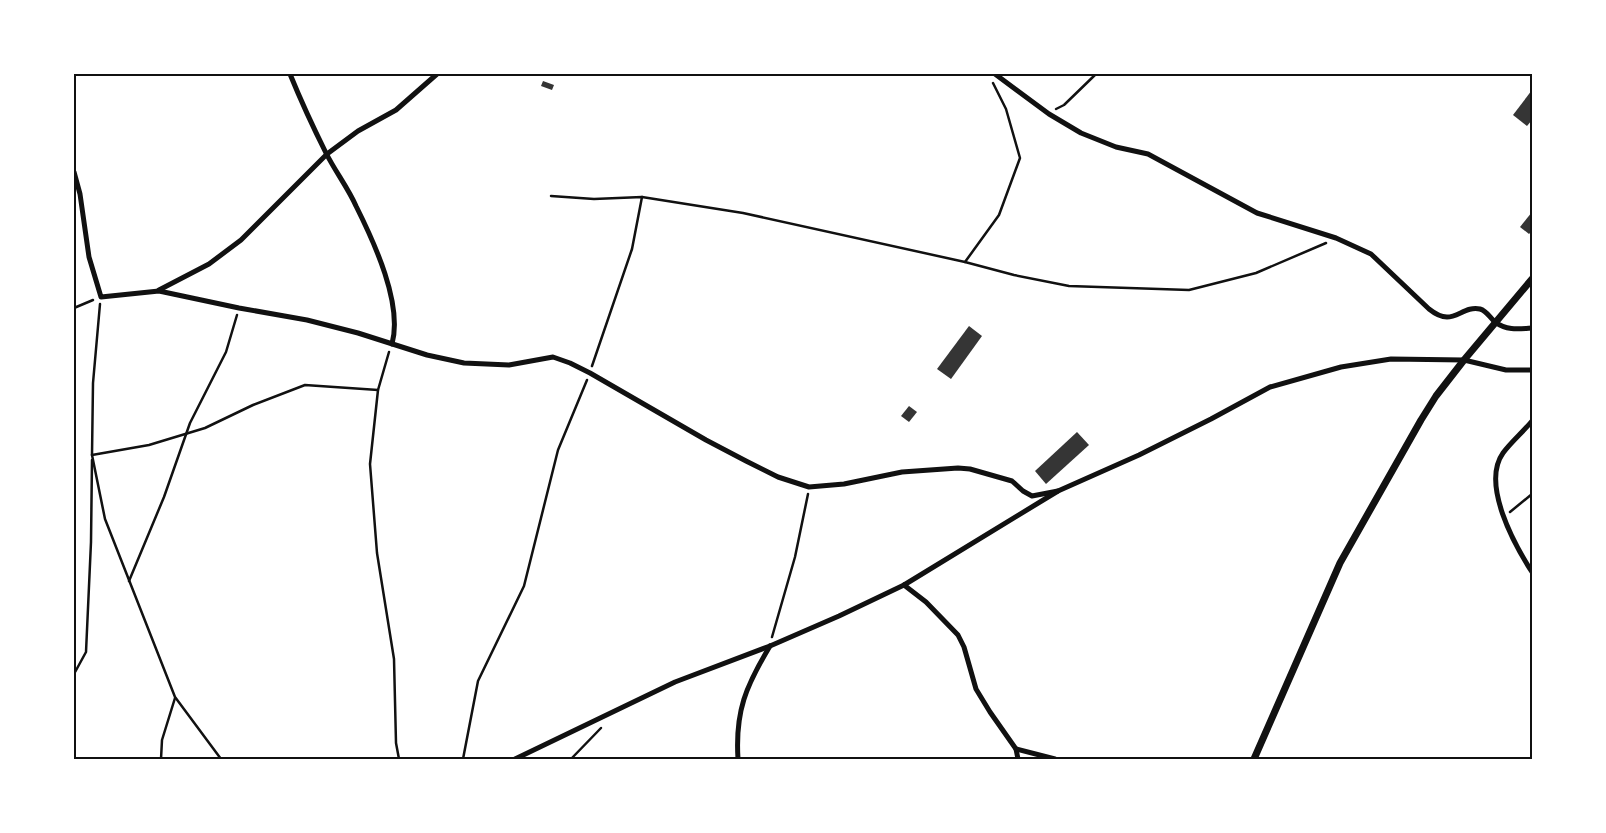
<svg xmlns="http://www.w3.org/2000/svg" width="1606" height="833" viewBox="0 0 1606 833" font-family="Overpass,sans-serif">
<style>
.building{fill:#353535}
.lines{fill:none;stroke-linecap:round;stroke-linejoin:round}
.path{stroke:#111;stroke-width:2.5}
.minor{stroke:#111;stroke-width:5}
.tertiary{stroke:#111;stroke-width:7}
.neatline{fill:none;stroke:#111;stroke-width:2}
</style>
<rect width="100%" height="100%" fill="#fff"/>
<g class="building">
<path d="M 543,81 L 554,85 L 552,90 L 541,86 Z"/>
<path d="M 1532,90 L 1532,120 L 1527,126 L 1513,115 Z"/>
<path d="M 1532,212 L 1532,231 L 1529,234 L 1520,227 Z"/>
<path d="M 969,326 L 982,336 L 951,379 L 937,369 Z"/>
<path d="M 909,406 L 917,412 L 909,422 L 901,416 Z"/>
<path d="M 1077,432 L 1089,445 L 1046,484 L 1035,471 Z"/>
</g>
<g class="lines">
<g class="path">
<path d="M 1056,109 L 1064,105 L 1096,74"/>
<path d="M 551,196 L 594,199 L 642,197 L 743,213 L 965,262 L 1014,275 L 1069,286 L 1189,290 L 1256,273 L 1326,243"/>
<path d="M 965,262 L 999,215 L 1020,158 L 1006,109 L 993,83"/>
<path d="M 100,304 L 93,383 L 92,455 L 105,519 L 175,697 L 221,759"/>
<path d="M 74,308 L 93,300"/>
<path d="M 389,352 L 378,390 L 370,464 L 377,553 L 394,659 L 396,743 L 399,759"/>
<path d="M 592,366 L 632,249 L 642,197"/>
<path d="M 92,455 L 149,445 L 205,428 L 253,405 L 305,385 L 378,390"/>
<path d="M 1510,512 L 1532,494"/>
<path d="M 129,581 L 164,497 L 190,423 L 226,352 L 237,315"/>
<path d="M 772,637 L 795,557 L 808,494"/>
<path d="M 74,674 L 86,652 L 91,542 L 92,460"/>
<path d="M 161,759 L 162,740 L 175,698"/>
<path d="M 463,759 L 478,681 L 524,586 L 558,450 L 587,380"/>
<path d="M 571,759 L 601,728"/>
</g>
<g class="minor">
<path d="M 290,74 C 301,101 313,127 326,153 C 335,171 348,188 356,206 C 374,242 403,304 392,344"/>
<path d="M 995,74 L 1049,114 L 1081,133 L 1116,147 L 1148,154 L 1257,213 L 1336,238 L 1371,254 L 1429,309 C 1434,313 1440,317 1447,317 C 1458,317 1467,306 1480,309 C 1487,311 1490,318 1495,322 C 1507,331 1519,329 1532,328"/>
<path d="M 74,172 L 80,194 L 89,257 L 101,297 L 159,291 L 239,308 L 307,320 L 358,333 L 427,355 L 464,363 L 509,365 L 553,357 L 570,363 L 590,373 L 706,440 L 746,461 L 778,477 L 809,487 L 844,484 L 902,472 L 958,468 L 970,469 L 1012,481 L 1023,491 L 1032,496 L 1058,491"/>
<path d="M 159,290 L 209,264 L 241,240 L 327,154 L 358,131 L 396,110 L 437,74"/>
<path d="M 1532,421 C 1523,432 1511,442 1503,453 C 1481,484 1514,544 1532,572"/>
<path d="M 904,585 L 926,602 L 958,635 L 964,647 L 976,689 L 990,712 L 1016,749 L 1018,759"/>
<path d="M 1016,749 L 1055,759"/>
<path d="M 515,759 L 675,682 L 770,646 L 839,616 L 904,585 L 1058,491 L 1139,455 L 1211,419 L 1270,387 L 1341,367 L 1391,359 L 1464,360 L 1506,370 L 1532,370"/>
<path d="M 738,759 C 735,711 746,686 770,646"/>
</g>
<path class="tertiary" d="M 1254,759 L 1340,563 L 1421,420 L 1436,396 L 1464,360 L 1532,279"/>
</g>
<rect width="1606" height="833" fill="none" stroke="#ffffff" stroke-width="150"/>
<rect x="75" y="75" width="1456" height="683" class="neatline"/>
</svg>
